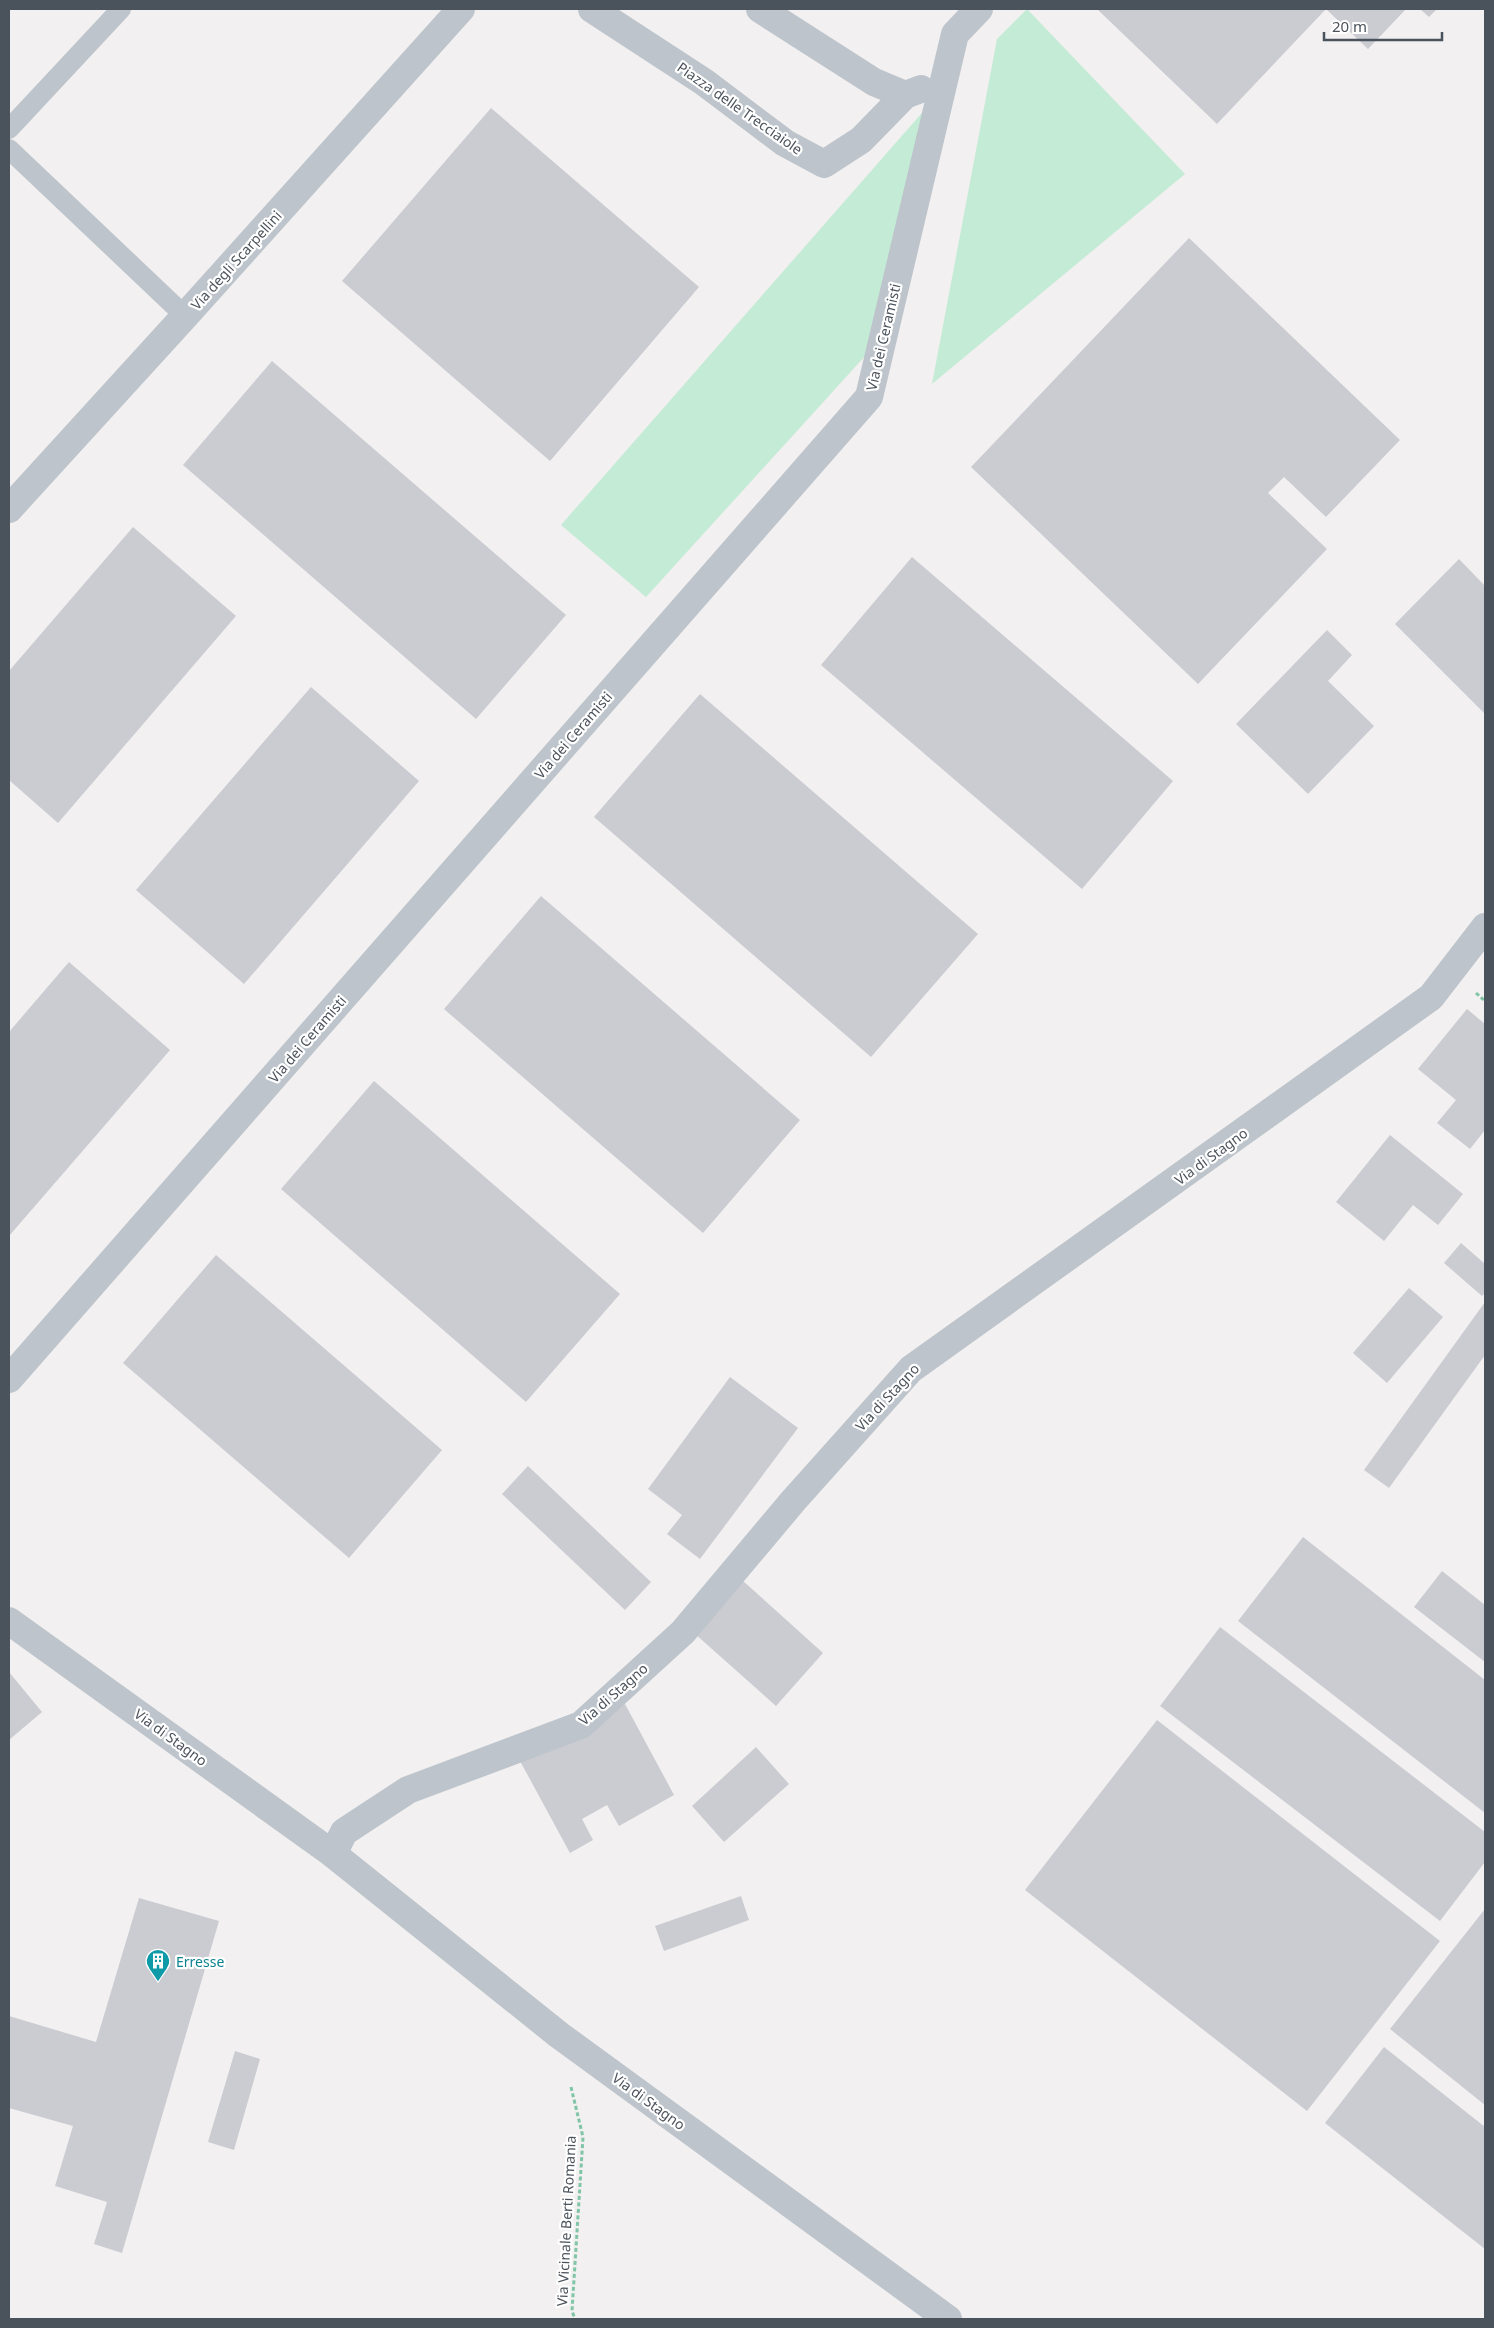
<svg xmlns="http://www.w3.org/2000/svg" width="1494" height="2328" viewBox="0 0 1494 2328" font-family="'Noto Sans',sans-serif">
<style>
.green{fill:#c4ebd5}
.building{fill:#cbccd2}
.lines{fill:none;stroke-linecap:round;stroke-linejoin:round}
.path{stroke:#7fc5a6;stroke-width:3;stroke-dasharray:4 2.5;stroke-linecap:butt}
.lane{stroke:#bdc4cb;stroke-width:20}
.street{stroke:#bdc4cb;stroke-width:28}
.labels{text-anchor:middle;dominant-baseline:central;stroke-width:4.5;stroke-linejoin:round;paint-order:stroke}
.street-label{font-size:14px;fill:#4a525b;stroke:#fff}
.culture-label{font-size:14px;fill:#0d838f;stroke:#fff;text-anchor:start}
</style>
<rect width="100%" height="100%" fill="#f2f0f0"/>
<g class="green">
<path d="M 1027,9 L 1185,174 L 932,384 L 997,39 Z"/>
<path d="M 935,98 L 876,344 L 646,597 L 561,525 Z"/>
</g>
<g class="building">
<path d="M 1097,9 L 1406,9 L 1368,49 L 1326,9 L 1217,124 Z"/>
<path d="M 1420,9 L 1437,9 L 1429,17 Z"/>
<path d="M 491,108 L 699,287 L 550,461 L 342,281 Z"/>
<path d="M 1189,238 L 1400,440 L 1326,517 L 1284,477 L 1268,493 L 1327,549 L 1198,684 L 971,467 Z"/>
<path d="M 272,361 L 566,615 L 476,719 L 183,465 Z"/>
<path d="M 133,527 L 236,616 L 58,823 L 9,780 L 9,671 Z"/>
<path d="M 912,557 L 1173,781 L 1082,889 L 821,665 Z"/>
<path d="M 1459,559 L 1485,586 L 1485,714 L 1395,624 Z"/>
<path d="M 1327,630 L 1352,655 L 1328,681 L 1374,726 L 1308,794 L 1236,724 Z"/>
<path d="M 311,687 L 419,781 L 244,984 L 136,890 Z"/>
<path d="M 700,694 L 978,934 L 871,1057 L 594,817 Z"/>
<path d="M 541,896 L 800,1120 L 703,1233 L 444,1009 Z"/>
<path d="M 69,962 L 170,1050 L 9,1236 L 9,1032 Z"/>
<path d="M 1467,1009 L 1485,1024 L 1485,1130 L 1470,1149 L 1437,1123 L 1456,1100 L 1418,1069 Z"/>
<path d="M 374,1081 L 620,1294 L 526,1402 L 281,1189 Z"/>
<path d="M 1390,1135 L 1463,1194 L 1438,1225 L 1413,1205 L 1384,1241 L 1336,1202 Z"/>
<path d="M 1461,1243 L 1485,1264 L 1485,1293 L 1482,1296 L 1444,1263 Z"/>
<path d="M 216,1255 L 442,1450 L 349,1558 L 123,1363 Z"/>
<path d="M 1409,1288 L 1443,1317 L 1387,1383 L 1353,1353 Z"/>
<path d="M 1485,1302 L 1485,1355 L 1389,1488 L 1364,1470 Z"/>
<path d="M 730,1377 L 798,1428 L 700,1559 L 667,1534 L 682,1515 L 648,1489 Z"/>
<path d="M 528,1466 L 651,1582 L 625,1610 L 502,1494 Z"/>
<path d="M 1303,1537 L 1485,1680 L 1485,1813 L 1238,1621 Z"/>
<path d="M 1442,1571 L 1485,1605 L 1485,1662 L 1414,1607 Z"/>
<path d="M 742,1580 L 823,1653 L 776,1706 L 694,1633 Z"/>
<path d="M 1220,1627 L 1485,1832 L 1485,1862 L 1440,1921 L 1160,1706 Z"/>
<path d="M 9,1672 L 42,1712 L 9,1740 Z"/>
<path d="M 625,1704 L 674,1795 L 619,1826 L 607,1805 L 582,1819 L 593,1840 L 570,1853 L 520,1761 Z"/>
<path d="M 1157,1720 L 1440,1941 L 1307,2111 L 1025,1890 Z"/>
<path d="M 756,1747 L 789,1784 L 724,1842 L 692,1806 Z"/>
<path d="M 741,1896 L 749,1920 L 664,1951 L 655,1926 Z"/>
<path d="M 139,1898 L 219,1921 L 122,2253 L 94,2244 L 107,2202 L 55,2186 L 73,2126 L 9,2108 L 9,2016 L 96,2042 Z"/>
<path d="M 1485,1909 L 1485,2105 L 1390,2029 Z"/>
<path d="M 1384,2047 L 1485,2127 L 1485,2249 L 1325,2123 Z"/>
<path d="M 235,2051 L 260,2059 L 234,2150 L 208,2142 Z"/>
</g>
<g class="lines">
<g class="path">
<path d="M 1476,993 L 1485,1001"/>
<path d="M 571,2087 L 583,2137 L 572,2311 L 575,2319"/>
</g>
<g class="lane">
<path d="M 9,129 L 121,9"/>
<path d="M 9,149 L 185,316"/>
</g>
<g class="street">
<path d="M 592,9 L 704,82 L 785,143 L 824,164 L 861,140 L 905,95"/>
<path d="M 760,9 L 874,82 L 905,95 L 921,89"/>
<path d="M 9,509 L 185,316 L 461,9"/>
<path d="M 9,1379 L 869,397 L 955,34 L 979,9"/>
<path d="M 9,1621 L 333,1854 L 559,2035 L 948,2319"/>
<path d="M 333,1854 L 344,1832 L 408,1790 L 581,1725 L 683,1632 L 793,1501 L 911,1369 L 1431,997 L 1485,927"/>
</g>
</g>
<defs>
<g id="building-pin" transform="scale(1.25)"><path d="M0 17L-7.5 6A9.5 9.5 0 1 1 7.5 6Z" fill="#0f9aa8" stroke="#fff"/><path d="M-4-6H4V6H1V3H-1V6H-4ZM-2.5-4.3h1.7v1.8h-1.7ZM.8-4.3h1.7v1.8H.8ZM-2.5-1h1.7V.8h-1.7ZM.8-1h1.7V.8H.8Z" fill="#fff"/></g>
</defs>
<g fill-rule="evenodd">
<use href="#building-pin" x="158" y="1961"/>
</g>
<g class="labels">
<g class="street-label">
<text transform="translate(740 108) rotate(35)">Piazza delle Trecciaiole</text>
<text transform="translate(236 260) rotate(-48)">Via degli Scarpellini</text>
<text transform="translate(883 337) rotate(-77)">Via dei Ceramisti</text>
<text transform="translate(573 735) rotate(-49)">Via dei Ceramisti</text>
<text transform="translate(307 1039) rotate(-49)">Via dei Ceramisti</text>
<text transform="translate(1211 1156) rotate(-36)">Via di Stagno</text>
<text transform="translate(887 1397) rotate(-47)">Via di Stagno</text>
<text transform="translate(613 1694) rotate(-41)">Via di Stagno</text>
<text transform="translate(171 1737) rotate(36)">Via di Stagno</text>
<text transform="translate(649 2101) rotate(36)">Via di Stagno</text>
<text transform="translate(566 2221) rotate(-87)">Via Vicinale Berti Romania</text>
</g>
<g class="culture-label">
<text x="176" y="1961">Erresse</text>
</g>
</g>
<rect width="1494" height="2328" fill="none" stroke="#4a525b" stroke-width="20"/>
<path d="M1324 32v8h118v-8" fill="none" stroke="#4a525b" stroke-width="2.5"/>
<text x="1332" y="32" font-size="15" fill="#4a525b" stroke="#ffffff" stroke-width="4" paint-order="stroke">20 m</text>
</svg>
